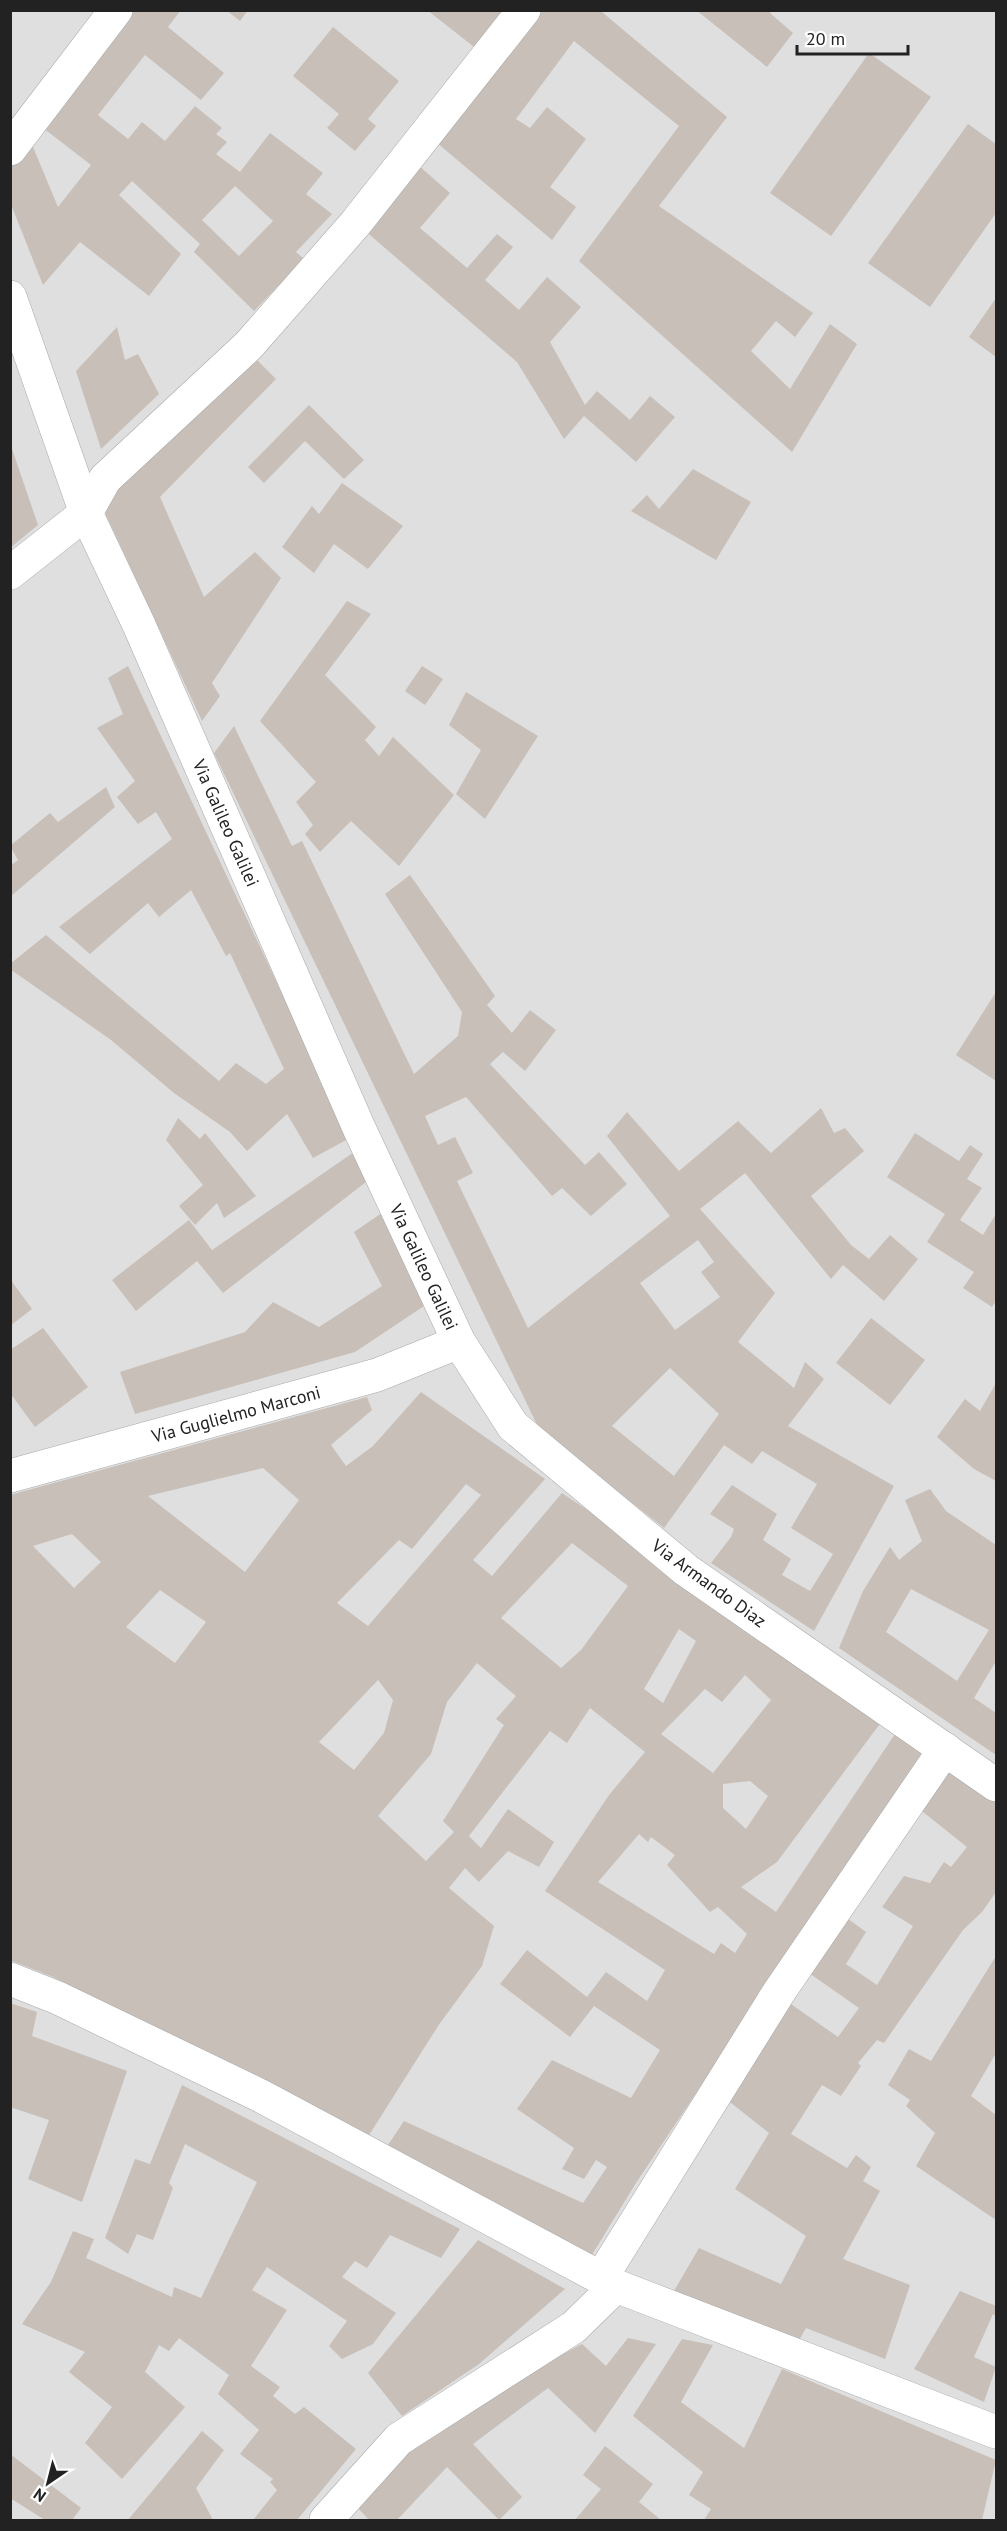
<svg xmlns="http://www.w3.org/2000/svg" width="1007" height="2531" viewBox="0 0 1007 2531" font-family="'PT Sans',sans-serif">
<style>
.residential{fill:#e0dfdf}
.building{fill:#c7bfb8;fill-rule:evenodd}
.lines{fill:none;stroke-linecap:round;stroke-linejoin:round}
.minor-casing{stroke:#a9a9a9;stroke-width:34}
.minor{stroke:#fff;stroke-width:33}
.labels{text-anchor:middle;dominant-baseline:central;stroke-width:4.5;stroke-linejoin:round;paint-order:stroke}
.street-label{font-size:18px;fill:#222;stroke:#fff}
</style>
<rect width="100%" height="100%" fill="#f2efe9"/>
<rect class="residential" x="11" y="11" width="985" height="2509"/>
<g class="building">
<path d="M 126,10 L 181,10 L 168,27 L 224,73 L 201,100 L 145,55 L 98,115 L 128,139 L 142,122 L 165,141 L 195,106 L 222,128 L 216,134 L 227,142 L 216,154 L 240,172 L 270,133 L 323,173 L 306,194 L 332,214 L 296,252 L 304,259 L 254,311 L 194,252 L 200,244 L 132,181 L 119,195 L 181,254 L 149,296 L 80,242 L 43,285 L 10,202 L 10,158 L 28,135 L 58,207 L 91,165 L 38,124 ZM 235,186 L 273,221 L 239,256 L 202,220 Z"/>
<path d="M 226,10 L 248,10 L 240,21 Z"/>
<path d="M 427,10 L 509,10 L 478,50 Z"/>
<path d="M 541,10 L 604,10 L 602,12 L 727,117 L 659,206 L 813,313 L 795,337 L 776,321 L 751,351 L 790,389 L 830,324 L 857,344 L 792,452 L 579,261 L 679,126 L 574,41 L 516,119 L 530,128 L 547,107 L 586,139 L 550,187 L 576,207 L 552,240 L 436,142 Z"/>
<path d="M 696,10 L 772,10 L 770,13 L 793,33 L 767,67 Z"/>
<path d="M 333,27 L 399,81 L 368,119 L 376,126 L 355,151 L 327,128 L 339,114 L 293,76 Z"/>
<path d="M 869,53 L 931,97 L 831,236 L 770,193 Z"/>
<path d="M 968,124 L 996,144 L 996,213 L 930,307 L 868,263 Z"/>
<path d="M 418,165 L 450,193 L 420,228 L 467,268 L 497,234 L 513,247 L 485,280 L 519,310 L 547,277 L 581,307 L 550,342 L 585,405 L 597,391 L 630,420 L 650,396 L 675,417 L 636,462 L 584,416 L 564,439 L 517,362 L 363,229 Z"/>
<path d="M 996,298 L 996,357 L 969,337 Z"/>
<path d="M 117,327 L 125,360 L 138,354 L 159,394 L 101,449 L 76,371 Z"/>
<path d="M 254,357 L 276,379 L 160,497 L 204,597 L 255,552 L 281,578 L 212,683 L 220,696 L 202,721 L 100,502 Z"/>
<path d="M 309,405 L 364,460 L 344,479 L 305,441 L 264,483 L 248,467 Z"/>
<path d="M 10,443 L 38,525 L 10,548 Z"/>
<path d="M 693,469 L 751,502 L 716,560 L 631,511 L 647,495 L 659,509 Z"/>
<path d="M 342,483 L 403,526 L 368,569 L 334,544 L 314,573 L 282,547 L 312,506 L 319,514 Z"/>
<path d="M 347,601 L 371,614 L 325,675 L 376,727 L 365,740 L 379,756 L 393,737 L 454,795 L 399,866 L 351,821 L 320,852 L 305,834 L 313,825 L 296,802 L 316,782 L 260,721 Z"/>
<path d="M 128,666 L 350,1138 L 313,1158 L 287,1114 L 247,1151 L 230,1132 L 174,1093 L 111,1040 L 10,969 L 10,964 L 46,935 L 219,1081 L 236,1063 L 266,1084 L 284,1069 L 230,953 L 226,956 L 191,890 L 159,917 L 148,903 L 90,954 L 59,927 L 172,839 L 156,812 L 138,824 L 117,797 L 135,781 L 97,728 L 123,714 L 108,678 Z"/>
<path d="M 422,666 L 443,679 L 425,705 L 405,691 Z"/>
<path d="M 466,692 L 538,736 L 485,819 L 456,794 L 481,750 L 449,725 Z"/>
<path d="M 234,726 L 292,846 L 302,841 L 414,1074 L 458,1036 L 462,1012 L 385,894 L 410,875 L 495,996 L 487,1005 L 512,1033 L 530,1010 L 556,1030 L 525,1071 L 503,1052 L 490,1064 L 585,1165 L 599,1152 L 627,1184 L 591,1216 L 562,1188 L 552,1196 L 466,1097 L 425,1116 L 438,1145 L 455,1137 L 473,1173 L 457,1181 L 528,1328 L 670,1216 L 607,1136 L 627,1112 L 679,1171 L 738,1121 L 771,1153 L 821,1108 L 834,1133 L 845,1128 L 864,1151 L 811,1196 L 851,1245 L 869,1259 L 890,1235 L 918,1259 L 884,1301 L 843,1265 L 831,1279 L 745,1173 L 700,1209 L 775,1293 L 738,1342 L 794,1388 L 805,1362 L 824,1379 L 788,1426 L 894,1486 L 814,1631 L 711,1563 L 731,1537 L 734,1529 L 710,1514 L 732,1485 L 777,1514 L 763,1540 L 791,1559 L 782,1575 L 810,1591 L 833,1554 L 791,1528 L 817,1484 L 762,1451 L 752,1464 L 724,1445 L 664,1528 L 539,1429 L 214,753 ZM 698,1240 L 714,1262 L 701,1272 L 720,1297 L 675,1330 L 640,1283 ZM 670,1368 L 719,1414 L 674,1476 L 612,1426 Z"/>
<path d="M 106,787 L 115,807 L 10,897 L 10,866 L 18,860 L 10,846 L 50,813 L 58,822 Z"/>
<path d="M 996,992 L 996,1081 L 956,1055 Z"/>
<path d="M 178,1118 L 200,1139 L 205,1133 L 256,1196 L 224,1218 L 217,1203 L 195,1225 L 179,1206 L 203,1185 L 166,1140 Z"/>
<path d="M 915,1133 L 959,1161 L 970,1145 L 983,1154 L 967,1179 L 982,1188 L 960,1220 L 983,1235 L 996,1214 L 996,1301 L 992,1307 L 963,1288 L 974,1272 L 927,1242 L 945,1214 L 887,1177 Z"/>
<path d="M 357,1150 L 371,1178 L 223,1293 L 197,1261 L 136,1311 L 112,1280 L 189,1220 L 212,1250 Z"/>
<path d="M 389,1208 L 433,1300 L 355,1352 L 135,1414 L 120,1372 L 245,1332 L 273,1302 L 319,1327 L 382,1286 L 354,1232 Z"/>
<path d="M 10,1279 L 32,1309 L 10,1326 Z"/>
<path d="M 871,1318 L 925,1360 L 890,1405 L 836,1363 Z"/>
<path d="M 43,1328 L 88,1387 L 35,1427 L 10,1393 L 10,1350 Z"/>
<path d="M 996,1383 L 996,1481 L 974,1469 L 937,1437 L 965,1399 L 980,1411 Z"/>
<path d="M 421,1392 L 545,1479 L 473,1560 L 492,1576 L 562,1493 L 888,1713 L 777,1862 L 741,1887 L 776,1912 L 897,1731 L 925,1750 L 636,2183 L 590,2258 L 384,2151 L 404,2121 L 583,2203 L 607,2167 L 596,2160 L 584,2179 L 562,2169 L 574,2148 L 517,2109 L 552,2060 L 631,2098 L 660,2050 L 594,2006 L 570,2037 L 500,1984 L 527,1950 L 587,1997 L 606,1972 L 647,2001 L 665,1970 L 545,1891 L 609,1795 L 645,1752 L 590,1708 L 567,1743 L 550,1731 L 469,1836 L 481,1848 L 508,1809 L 554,1842 L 539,1867 L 508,1851 L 479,1882 L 465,1868 L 449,1888 L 494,1926 L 482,1966 L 438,2026 L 366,2140 L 53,1977 L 10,1960 L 10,1495 L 367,1397 L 372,1410 L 331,1445 L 346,1466 L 373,1446 ZM 263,1468 L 299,1500 L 245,1572 L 148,1496 ZM 466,1484 L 481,1495 L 368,1626 L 337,1603 L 399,1540 L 412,1549 ZM 72,1534 L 101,1562 L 74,1588 L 33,1546 ZM 572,1543 L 628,1586 L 581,1650 L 561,1668 L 501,1618 ZM 160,1590 L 206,1622 L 175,1663 L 126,1627 ZM 679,1629 L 696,1641 L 663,1703 L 644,1689 ZM 477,1663 L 516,1696 L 496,1719 L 504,1725 L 443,1821 L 454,1832 L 426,1861 L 378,1816 L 431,1754 L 447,1702 ZM 745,1675 L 771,1700 L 713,1773 L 661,1734 L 705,1689 L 722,1702 ZM 378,1680 L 393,1700 L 384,1733 L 354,1770 L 319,1742 ZM 750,1781 L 768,1796 L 746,1829 L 723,1808 L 723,1784 ZM 639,1834 L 648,1842 L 651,1837 L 675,1855 L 667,1865 L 710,1912 L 718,1907 L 747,1934 L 735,1953 L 721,1943 L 714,1954 L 598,1882 Z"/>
<path d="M 930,1489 L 946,1511 L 996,1545 L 996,1661 L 974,1698 L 996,1713 L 996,1755 L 839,1648 L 863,1591 L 890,1547 L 899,1560 L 922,1541 L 905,1500 ZM 911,1589 L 989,1630 L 957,1681 L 886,1632 Z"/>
<path d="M 949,1763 L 996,1796 L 996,1892 L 982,1912 L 963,1930 L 884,2043 L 877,2040 L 858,2063 L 861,2066 L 841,2096 L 822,2085 L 791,2134 L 847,2168 L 856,2155 L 871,2167 L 863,2181 L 880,2191 L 843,2259 L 910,2285 L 885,2359 L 806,2328 L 798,2342 L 674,2291 L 699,2248 L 781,2284 L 806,2236 L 735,2189 L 769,2133 L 726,2099 L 788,2002 L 838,2037 L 859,2008 L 809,1973 L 844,1916 L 866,1932 L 846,1964 L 877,1985 L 913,1926 L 882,1907 L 904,1876 L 930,1883 L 944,1862 L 951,1867 L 967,1847 L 918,1808 Z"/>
<path d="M 996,1956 L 996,2053 L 971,2096 L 996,2115 L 996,2220 L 916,2166 L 935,2133 L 906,2106 L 910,2100 L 888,2085 L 909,2049 L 931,2061 Z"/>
<path d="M 10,2003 L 37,2012 L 32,2036 L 127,2071 L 82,2202 L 28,2179 L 49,2120 L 10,2107 Z"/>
<path d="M 182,2085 L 460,2229 L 441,2258 L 390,2235 L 367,2268 L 355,2261 L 342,2277 L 396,2313 L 373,2344 L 342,2359 L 329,2346 L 347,2321 L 267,2267 L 252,2290 L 287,2310 L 251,2366 L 280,2387 L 273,2396 L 295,2414 L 304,2407 L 356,2449 L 297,2520 L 253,2520 L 277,2490 L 270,2482 L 273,2479 L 240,2454 L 259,2430 L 218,2394 L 229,2375 L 179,2338 L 169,2351 L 159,2345 L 145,2372 L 185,2407 L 122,2479 L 85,2443 L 112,2407 L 69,2372 L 85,2352 L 22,2324 L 51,2282 L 73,2231 L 94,2239 L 86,2258 L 172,2297 L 174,2287 L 201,2298 L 257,2182 L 185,2144 L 169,2183 L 173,2188 L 153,2240 L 137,2234 L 128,2254 L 105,2238 L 135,2159 L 150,2164 Z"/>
<path d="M 478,2240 L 565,2289 L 479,2364 L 402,2416 L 368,2373 Z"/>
<path d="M 960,2291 L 996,2306 L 996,2316 L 993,2314 L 974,2357 L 996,2367 L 984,2402 L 914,2369 Z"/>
<path d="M 628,2338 L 656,2344 L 595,2433 L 548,2388 L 473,2444 L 522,2497 L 499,2520 L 447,2467 L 397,2520 L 369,2520 L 356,2506 L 445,2416 L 582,2344 L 606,2366 Z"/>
<path d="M 682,2339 L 713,2345 L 681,2402 L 744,2448 L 782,2369 L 996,2460 L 982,2520 L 704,2520 L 711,2509 L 689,2495 L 703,2472 L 633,2416 Z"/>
<path d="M 202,2431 L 224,2450 L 196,2488 L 213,2520 L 128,2520 Z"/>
<path d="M 605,2446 L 653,2484 L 639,2502 L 661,2520 L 575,2520 L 601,2489 L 583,2475 Z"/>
<path d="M 10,2454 L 81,2508 L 72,2520 L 45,2520 L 10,2498 Z"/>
</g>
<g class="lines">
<g class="minor-casing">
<g id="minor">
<path d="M 10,149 L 116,10"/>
<path d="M 10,297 L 86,513 L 139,625 L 359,1128 L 459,1342 L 513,1426 L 686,1570 L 996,1785"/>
<path d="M 10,573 L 86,513 L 105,479 L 249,345 L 355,224 L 524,10"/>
<path d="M 10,1476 L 377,1375 L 459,1342"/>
<path d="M 10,1979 L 58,1998 L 261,2096 L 616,2286 L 996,2432"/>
<path d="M 601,2278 L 779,1992 L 945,1749"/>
<path d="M 326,2520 L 399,2439 L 574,2327 L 616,2286"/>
</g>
</g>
<use href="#minor" class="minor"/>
</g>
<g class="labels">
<g class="street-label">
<text transform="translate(226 823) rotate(66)">Via Galileo Galilei</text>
<text transform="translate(424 1267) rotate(65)">Via Galileo Galilei</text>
<text transform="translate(236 1414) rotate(-15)">Via Guglielmo Marconi</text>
<text transform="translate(709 1583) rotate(36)">Via Armando Diaz</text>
</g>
</g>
<rect width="1007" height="2531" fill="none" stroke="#222222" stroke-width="24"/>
<g transform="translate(48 2483) rotate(215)" stroke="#ffffff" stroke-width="4.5" paint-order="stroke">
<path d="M0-4.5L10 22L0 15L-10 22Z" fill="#222222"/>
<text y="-9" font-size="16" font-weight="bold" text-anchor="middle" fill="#222222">N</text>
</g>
<path d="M797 45v9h111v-9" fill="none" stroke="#222222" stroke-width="3"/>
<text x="806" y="45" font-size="18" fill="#222222" stroke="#ffffff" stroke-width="4.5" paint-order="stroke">20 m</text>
</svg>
